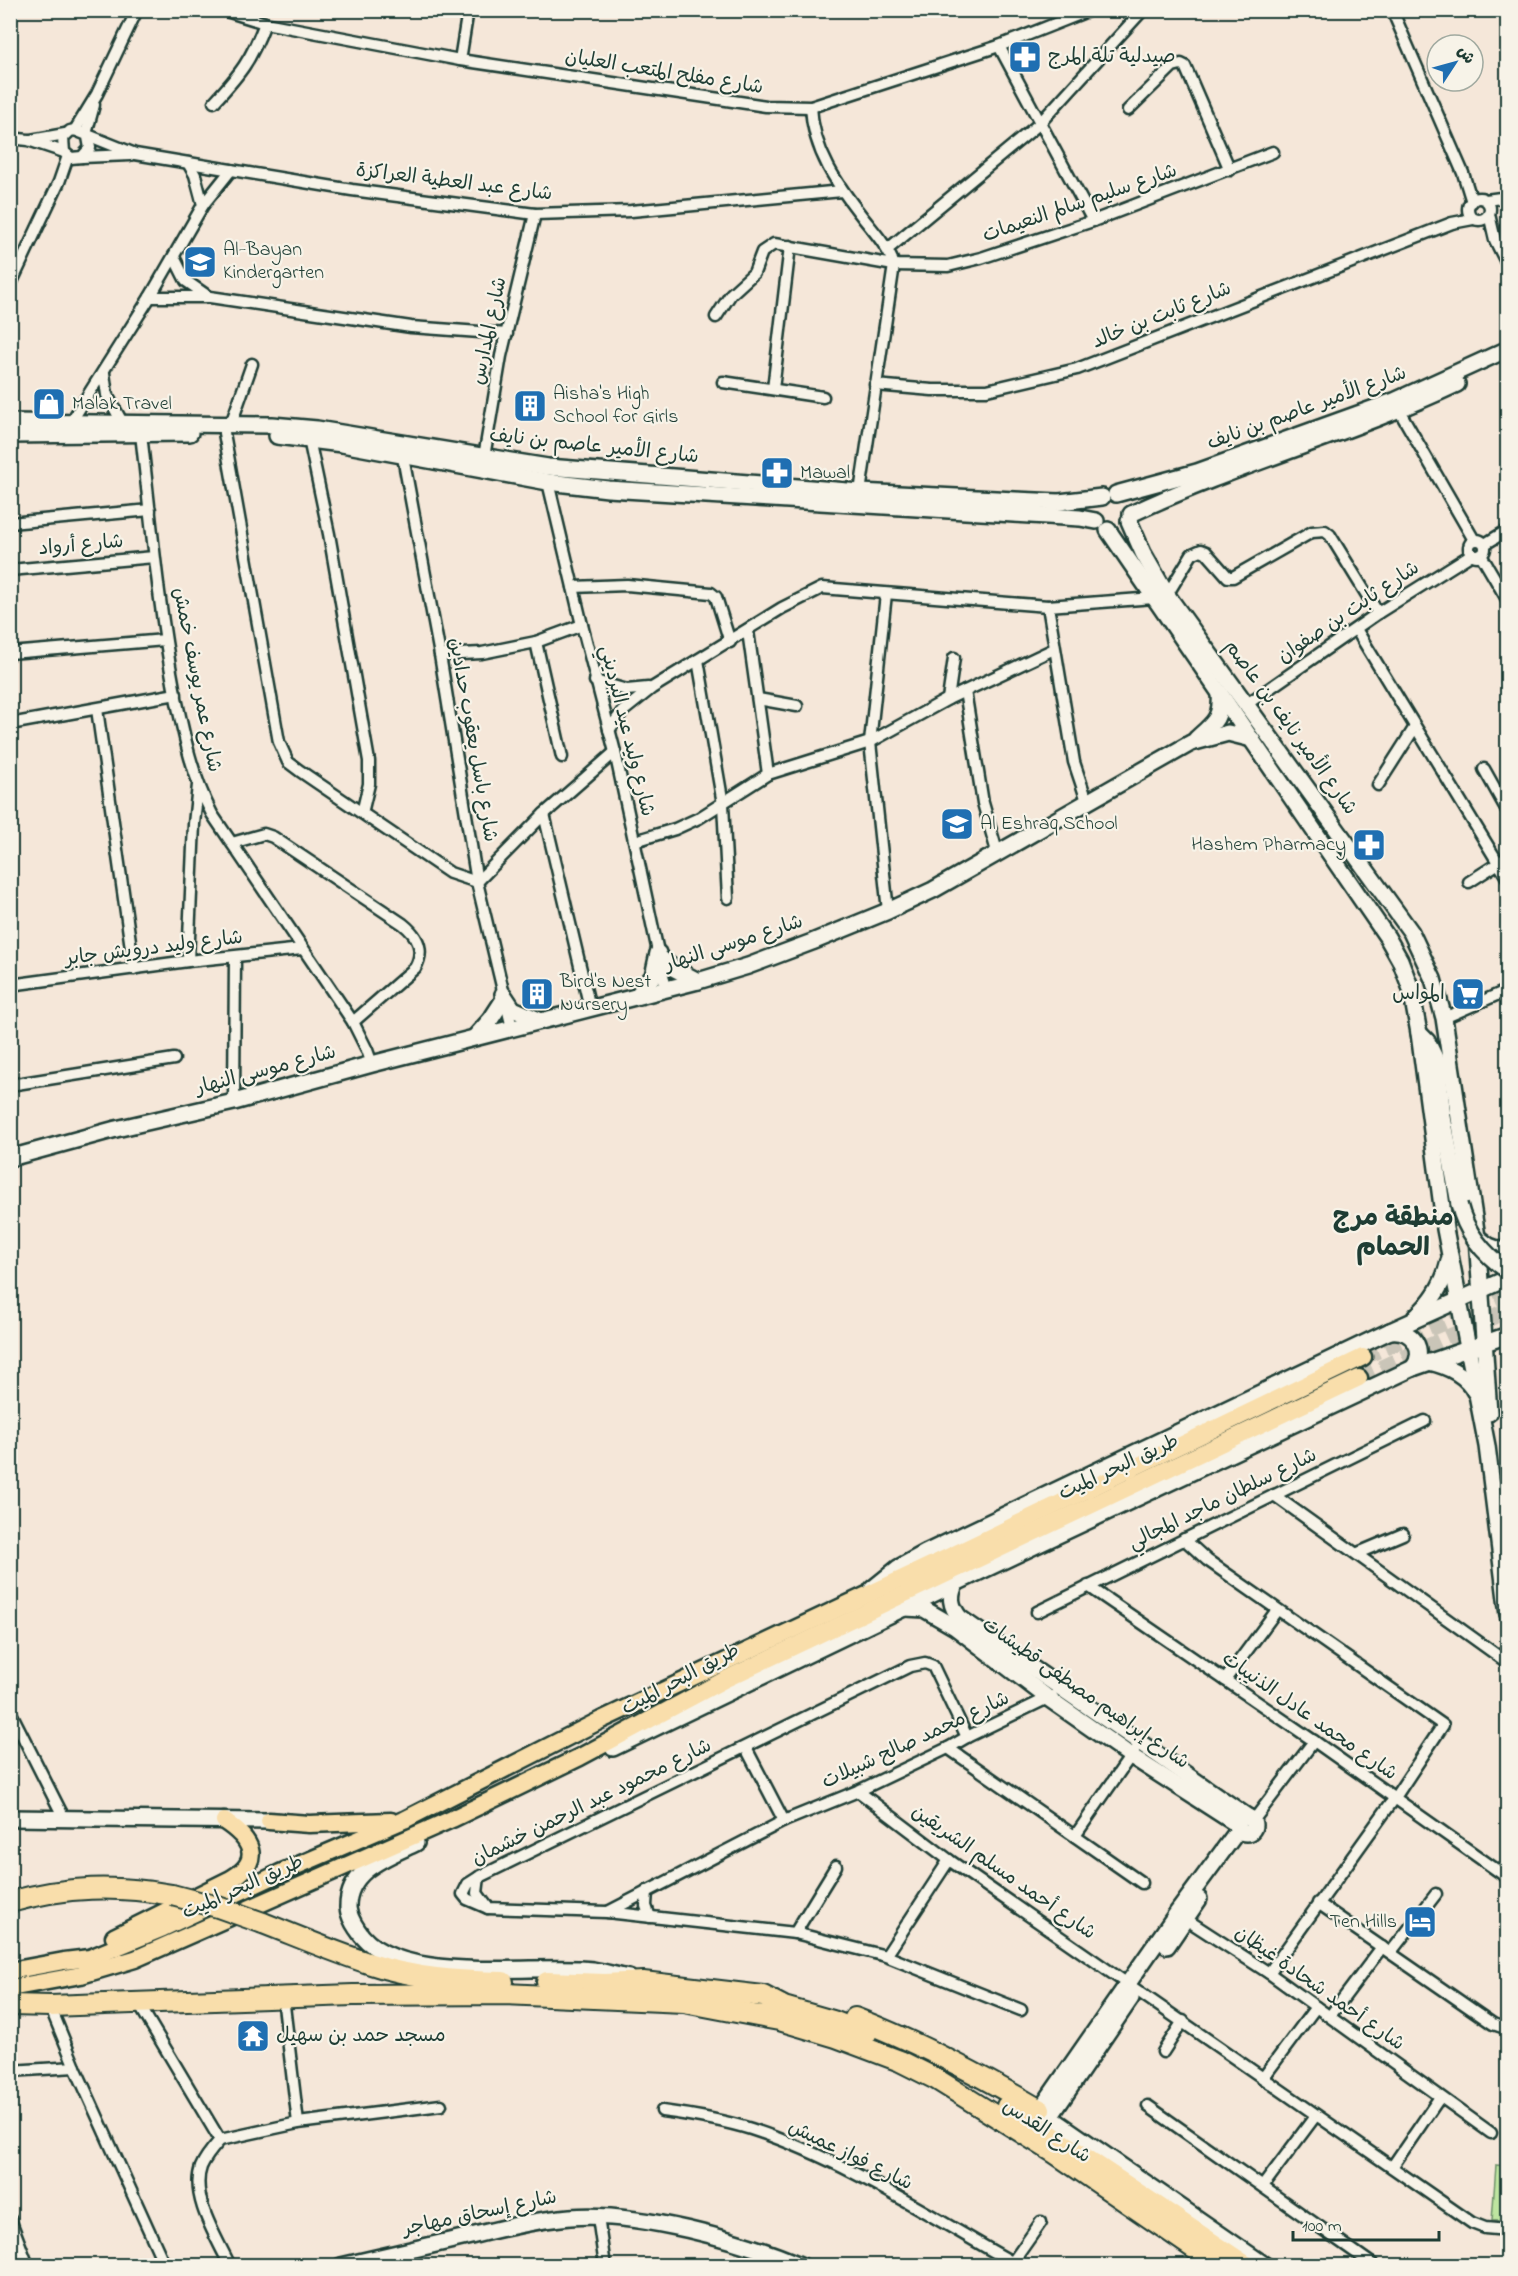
<svg xmlns="http://www.w3.org/2000/svg" width="1518" height="2276" viewBox="0 0 1518 2276" font-family="'Indie Flower','Playpen Sans Arabic',sans-serif">
<style>
.green{fill:#bee5a0;stroke:#6e916a;stroke-width:1.5}
.lines{fill:none;stroke-linecap:round;stroke-linejoin:round}
.primary-tunnel{stroke:#cac5b8;stroke-width:16;stroke-dasharray:16 8;stroke-linecap:butt}
.street-casing{stroke:#1f3d34;stroke-width:15}
.secondary-casing{stroke:#1f3d34;stroke-width:20}
.primary-casing{stroke:#1f3d34;stroke-width:21}
.highway-casing{stroke:#1f3d34;stroke-width:24}
.street{stroke:#f7f3e8;stroke-width:10}
.secondary{stroke:#f7f3e8;stroke-width:15}
.primary{stroke:#f9deab;stroke-width:16}
.highway{stroke:#f9deab;stroke-width:20}
.secondary-bridge-casing{stroke:#1f3d34;stroke-width:20;stroke-linecap:butt}
.highway-bridge-casing{stroke:#1f3d34;stroke-width:24;stroke-linecap:butt}
.secondary-bridge{stroke:#f7f3e8;stroke-width:15}
.highway-bridge{stroke:#f9deab;stroke-width:20}
.labels{text-anchor:middle;dominant-baseline:central;stroke-width:4.5;stroke-linejoin:round;paint-order:stroke}
.poi-label{font-size:20px;fill:#1f3d34;stroke:#f7f3e8;text-anchor:start}
.street-label{font-size:20px;fill:#1f3d34;stroke:#f7f3e8}
.district-label{font-size:26px;font-weight:bold;fill:#1f3d34;stroke:#f7f3e8}
</style>
<rect width="100%" height="100%" fill="#f5e7d9"/>
<filter id="ink" filterUnits="userSpaceOnUse"><feTurbulence type="fractalNoise" baseFrequency=".0167" numOctaves="2"/><feDisplacementMap in="SourceGraphic" scale="12" xChannelSelector="R" yChannelSelector="G"/><feConvolveMatrix kernelMatrix="1 2 1 2 8 2 1 2 1" color-interpolation-filters="sRGB"/></filter>
<g filter="url(#ink)">
<path class="green" d="M 1496,2165 L 1507,2166 L 1507,2221 L 1492,2221 Z"/>
<g class="lines">
<g class="primary-tunnel">
<path d="M 1363,1357 L 1508,1295"/>
<path d="M 1359,1378 L 1508,1310"/>
</g>
<g class="street-casing">
<g id="street">
<path d="M 223,10 L 265,23 L 460,60 L 766,106 L 811,107 L 999,46 L 1090,10"/>
<path d="M 1392,10 L 1463,173 L 1472,202"/>
<path d="M 999,46 L 1093,221"/>
<path d="M 460,60 L 468,10"/>
<path d="M 214,102 C 241,73 251,60 265,23"/>
<path d="M 811,107 C 813,151 838,186 864,219 C 876,234 888,247 894,265 L 860,492"/>
<path d="M 1128,110 L 1173,66 L 1181,64 L 1185,66 L 1230,170"/>
<path d="M 75,130 L 97,94 L 137,10"/>
<path d="M 86,134 L 94,105"/>
<path d="M 88,137 L 90,148 L 82,157 L 71,158 L 64,152 L 63,138 L 70,131 L 75,130 L 135,154 L 352,190 L 535,214 L 631,211 L 842,191"/>
<path d="M 10,138 L 28,140 L 64,152"/>
<path d="M 31,140 L 65,134"/>
<path d="M 82,157 L 130,155"/>
<path d="M 188,163 L 195,175 L 203,205"/>
<circle cx="1479" cy="209" r="11"/>
<path d="M 1486,200 L 1508,197"/>
<path d="M 1489,214 L 1495,240 L 1508,266"/>
<path d="M 888,249 L 1039,124 L 1143,10"/>
<path d="M 174,257 L 186,281 L 209,297"/>
<path d="M 10,286 L 59,182 L 68,156"/>
<path d="M 150,297 L 210,297 L 411,327 L 507,334"/>
<path d="M 716,317 L 731,294 L 754,273 L 762,252 L 774,244 L 894,265 L 948,266 L 981,258 L 1093,221 L 1273,152"/>
<path d="M 104,373 L 107,395 L 122,422"/>
<path d="M 723,382 L 823,397"/>
<path d="M 875,385 L 932,390 L 987,390 L 1077,369 L 1452,223 L 1473,219"/>
<path d="M 773,389 L 790,246"/>
<path d="M 1396,405 L 1474,540"/>
<path d="M 71,422 L 150,297 L 203,205 L 231,170"/>
<path d="M 231,424 L 252,364"/>
<path d="M 224,433 L 279,742 L 288,762 L 300,771 L 450,873 L 477,882 L 544,814 L 615,752"/>
<path d="M 141,434 C 151,519 158,604 174,688 C 183,731 191,774 212,814 L 353,1022 L 367,1050 L 372,1064"/>
<path d="M 309,439 L 329,534 L 369,761 L 369,784 L 362,813"/>
<path d="M 403,457 L 440,655 L 477,882 L 512,1028"/>
<path d="M 484,457 L 501,356 L 535,214"/>
<path d="M 548,482 L 582,625 L 615,752 L 666,989"/>
<path d="M 10,523 L 150,510"/>
<circle cx="1477" cy="548" r="8"/>
<path d="M 1485,544 L 1508,530"/>
<path d="M 1481,555 L 1508,601"/>
<path d="M 10,570 L 154,557"/>
<path d="M 573,587 L 627,585 L 711,593 L 716,597 L 730,642"/>
<path d="M 886,594 L 870,742 L 888,911"/>
<path d="M 1167,595 L 1192,554 L 1201,550 L 1206,552 L 1228,577 L 1233,577 L 1312,532 L 1325,531 L 1330,535 L 1378,613"/>
<path d="M 1048,606 L 1074,762 L 1087,801"/>
<path d="M 1356,629 L 1508,879"/>
<path d="M 748,631 L 768,774"/>
<path d="M 536,642 L 562,757"/>
<path d="M 10,653 L 165,640"/>
<path d="M 440,655 L 482,653 L 536,642 L 582,625"/>
<path d="M 698,660 L 723,804 L 728,898"/>
<path d="M 595,681 L 627,690 L 648,688"/>
<path d="M 965,691 L 983,803 L 998,855"/>
<path d="M 758,699 L 797,706"/>
<path d="M 948,699 L 954,658"/>
<path d="M 1247,704 L 1378,613 L 1472,554"/>
<path d="M 97,709 L 134,969"/>
<path d="M 10,724 L 176,694"/>
<path d="M 609,730 L 622,712 L 652,688 L 782,608 L 822,588 L 1048,606 L 1154,598"/>
<path d="M 1484,769 L 1508,812"/>
<path d="M 1378,785 L 1415,727"/>
<path d="M 544,814 L 590,1008"/>
<path d="M 635,841 L 675,829 L 699,818 L 768,774 L 870,742 L 948,699 L 1054,649"/>
<path d="M 232,843 L 264,834 L 273,837 L 403,924 C 418,936 425,950 415,968 L 353,1022"/>
<path d="M 1469,882 L 1508,857"/>
<path d="M 188,961 L 194,824 L 198,785"/>
<path d="M 10,985 L 188,961 L 302,949"/>
<path d="M 1444,1018 L 1508,990"/>
<path d="M 10,1085 L 174,1059"/>
<path d="M 234,1102 L 235,957"/>
<path d="M 1274,1495 L 1508,1663"/>
<path d="M 1184,1539 L 1207,1560 L 1443,1725 L 1394,1799 L 1269,1973"/>
<path d="M 1358,1553 L 1403,1534"/>
<path d="M 1088,1586 L 1314,1741 L 1508,1878"/>
<path d="M 1037,1612 L 1425,1421"/>
<path d="M 1225,1680 L 1277,1610"/>
<path d="M 10,1711 L 65,1820"/>
<path d="M 967,1737 L 933,1666 L 925,1663 L 910,1666 L 479,1877 L 468,1884 L 463,1894 L 467,1899 L 488,1908 L 607,1912 L 795,1933 L 886,1956 L 1021,2010"/>
<path d="M 746,1748 L 784,1821"/>
<path d="M 948,1748 L 1142,1883"/>
<path d="M 858,1791 L 949,1860 L 1472,2223 L 1485,2228 L 1508,2230"/>
<path d="M 1253,1821 L 1314,1741"/>
<path d="M 1075,1836 L 1134,1751"/>
<path d="M 479,1877 L 477,1893 L 488,1908"/>
<path d="M 647,1891 L 646,1906 L 650,1917"/>
<path d="M 1318,1903 L 1493,2024 L 1508,2029"/>
<path d="M 608,1912 L 784,1821 L 858,1791 L 948,1748 L 967,1737 L 1052,1696"/>
<path d="M 1181,1916 L 1269,1973 L 1491,2133"/>
<path d="M 795,1933 L 836,1866"/>
<path d="M 1391,1952 L 1436,1894"/>
<path d="M 886,1956 L 949,1860"/>
<path d="M 283,1997 L 298,2123"/>
<path d="M 137,2001 L 220,2140"/>
<path d="M 50,2006 L 75,2067 L 165,2266"/>
<path d="M 1330,2016 L 1382,1947"/>
<path d="M 1163,2052 L 1183,2021"/>
<path d="M 10,2071 L 75,2067"/>
<path d="M 1263,2078 L 1316,2007"/>
<path d="M 1148,2106 L 1375,2266"/>
<path d="M 662,2111 C 692,2115 722,2120 751,2129 C 843,2159 928,2215 1012,2262"/>
<path d="M 1392,2167 L 1440,2097"/>
<path d="M 1263,2186 L 1316,2115"/>
<path d="M 598,2217 L 605,2266"/>
<path d="M 10,2219 L 28,2266"/>
<path d="M 230,2266 C 217,2238 190,2197 201,2167 C 205,2157 213,2148 220,2140 L 298,2123 L 441,2105"/>
<path d="M 1010,2266 L 1041,2222"/>
</g>
</g>
<g class="secondary-casing">
<g id="secondary">
<path d="M 10,422 L 272,425 L 317,429 L 548,467 L 860,492 L 1015,500 L 1059,502 L 1102,497"/>
<path d="M 10,435 L 190,433"/>
<path d="M 277,436 L 342,444 L 548,482 L 608,489 L 1080,518 L 1096,521"/>
<path d="M 1116,494 L 1197,472 L 1394,401 L 1508,349"/>
<path d="M 1131,514 C 1237,464 1351,434 1457,384"/>
<path d="M 1129,521 L 1143,553 L 1167,595 L 1411,932 L 1433,979 L 1444,1018 L 1477,1237 L 1489,1413"/>
<path d="M 1108,530 L 1387,937 L 1400,960 L 1411,989 L 1419,1033 L 1445,1229 L 1487,1446 L 1508,1615"/>
<path d="M 1196,739 C 1214,723 1222,718 1220,693"/>
<path d="M 658,956 L 673,968 L 698,981"/>
<path d="M 503,994 L 513,1009 L 541,1021"/>
<path d="M 637,996 L 653,976 L 658,953"/>
<path d="M 1419,1033 L 1427,1041 L 1437,1062 L 1443,1117 L 1459,1204"/>
<path d="M 475,1037 L 491,1019 L 504,999"/>
<path d="M 10,1158 L 116,1129 L 234,1102 L 372,1064 L 698,981 L 748,966 L 812,942 L 888,911 L 933,890 L 1191,743 L 1228,733 L 1252,739"/>
<path d="M 1477,1237 L 1489,1246 L 1508,1253"/>
<path d="M 1416,1316 C 1433,1301 1444,1283 1449,1261"/>
<path d="M 1390,1331 C 1412,1328 1427,1350 1413,1368"/>
<path d="M 1429,1362 C 1447,1366 1466,1374 1475,1392"/>
<path d="M 956,1583 C 949,1596 950,1606 960,1618 L 1249,1818"/>
<path d="M 872,1589 L 898,1568 L 925,1553 L 1390,1331 L 1508,1278"/>
<path d="M 905,1608 L 924,1609 L 955,1627 L 1048,1698 L 1131,1756 L 1238,1825"/>
<path d="M 613,1748 L 956,1583 L 1413,1368 L 1508,1335"/>
<circle cx="1246" cy="1825" r="8"/>
<path d="M 10,1818 L 269,1821"/>
<path d="M 1239,1829 L 1177,1913 L 1040,2110 L 1266,2266"/>
<path d="M 416,1843 C 387,1857 347,1870 348,1908 C 349,1916 353,1923 357,1929 C 392,1988 534,1963 593,1970 C 605,1972 617,1976 629,1978"/>
<path d="M 1167,1946 L 1199,1899"/>
<path d="M 1050,2117 L 1131,1998"/>
<path d="M 341,2266 C 384,2256 428,2246 471,2236 C 503,2228 536,2220 570,2217 C 635,2211 742,2240 802,2266"/>
</g>
</g>
<g class="primary-casing">
<g id="primary">
<path d="M 269,1821 L 309,1824 L 391,1821"/>
<path d="M 114,1937 L 229,1880 C 265,1861 251,1839 224,1821"/>
<path d="M 10,1971 L 64,1961 L 90,1958 L 163,1928 L 280,1873 L 404,1820 L 601,1720 L 969,1547 L 1363,1357"/>
<path d="M 10,1988 L 81,1975 L 135,1959 L 452,1819 L 580,1757 L 726,1679 L 1359,1378"/>
</g>
</g>
<g class="highway-casing">
<g id="highway">
<path d="M 10,1902 C 67,1886 115,1885 172,1895"/>
<path d="M 263,1923 C 299,1937 334,1952 371,1964 C 412,1978 459,1981 503,1982"/>
<path d="M 547,1982 L 605,1984 L 643,1982 L 763,1996 L 784,2007 L 833,2021 L 866,2034"/>
<path d="M 10,2005 L 50,2006 L 353,1995 L 504,1994 L 684,2002 L 779,2020 L 836,2037 L 900,2061 L 936,2079 L 1055,2153 L 1220,2266"/>
<path d="M 855,2018 C 920,2043 980,2075 1040,2110"/>
<path d="M 1007,2106 L 1246,2266"/>
</g>
</g>
<use href="#street" class="street"/>
<use href="#secondary" class="secondary"/>
<use href="#primary" class="primary"/>
<use href="#highway" class="highway"/>
<g class="secondary-bridge-casing">
<path id="secondary-bridge" d="M 1459,1204 C 1466,1233 1483,1254 1508,1271"/>
</g>
<g class="highway-bridge-casing">
<path id="highway-bridge" d="M 172,1895 L 218,1907 L 263,1923"/>
</g>
<use href="#secondary-bridge" class="secondary-bridge"/>
<use href="#highway-bridge" class="highway-bridge"/>
</g>
</g>
<defs>
<g id="pharmacy-square" transform="scale(1.725)"><rect x="-9" y="-9" width="18" height="18" rx="4" fill="#1f6fb2" stroke="#f7f3e8"/><path d="M-2-6h4v4h4v4h-4v4h-4v-4h-4v-4h4Z" fill="#fff"/></g>
<g id="school-square" transform="scale(1.725)"><rect x="-9" y="-9" width="18" height="18" rx="4" fill="#1f6fb2" stroke="#f7f3e8"/><path d="M0-5L7-2L0 1L-7-2ZM-4 1L0 2.5L4 1V4Q0 6-4 4Z" fill="#fff"/></g>
<g id="shop-square" transform="scale(1.725)"><rect x="-9" y="-9" width="18" height="18" rx="4" fill="#1f6fb2" stroke="#f7f3e8"/><path d="M-5-2.5h2.3a2.7 3.5 0 0 1 5.4 0H5L5.5 6h-11ZM-1.5-2.5h3a1.5 2.3 0 0 0-3 0Z" fill="#fff"/></g>
<g id="building-square" transform="scale(1.725)"><rect x="-9" y="-9" width="18" height="18" rx="4" fill="#1f6fb2" stroke="#f7f3e8"/><path d="M-4-6H4V6H1V3H-1V6H-4ZM-2.5-4.3h1.7v1.8h-1.7ZM.8-4.3h1.7v1.8H.8ZM-2.5-1h1.7V.8h-1.7ZM.8-1h1.7V.8H.8Z" fill="#fff"/></g>
<g id="supermarket-square" transform="scale(1.725)"><rect x="-9" y="-9" width="18" height="18" rx="4" fill="#1f6fb2" stroke="#f7f3e8"/><path d="M-6-5.5h2.5l.6 2H6L4.5 2H-2.5L-4.4-4H-6ZM-1.5 3.2a1.3 1.3 0 1 0 .1 0ZM3 3.2a1.3 1.3 0 1 0 .1 0Z" fill="#fff"/></g>
<g id="hotel-square" transform="scale(1.725)"><rect x="-9" y="-9" width="18" height="18" rx="4" fill="#1f6fb2" stroke="#f7f3e8"/><path d="M-6-4.5h1.5V1H6V5H4.5V3h-9V5H-6ZM-4 0a1.8 1.8 0 1 1 3.6 0ZM.5 0V-2.5h3Q6-2.5 6 0Z" fill="#fff"/></g>
<g id="temple-square" transform="scale(1.725)"><rect x="-9" y="-9" width="18" height="18" rx="4" fill="#1f6fb2" stroke="#f7f3e8"/><path d="M0-6L5-2H3V0L6.5 2.5H4V6H1.5V3h-3V6H-4V2.5H-6.5L-3 0V-2H-5Z" fill="#fff"/></g>
</defs>
<g fill-rule="evenodd">
<use href="#pharmacy-square" x="1025" y="57"/>
<use href="#school-square" x="200" y="262"/>
<use href="#shop-square" x="49" y="404"/>
<use href="#building-square" x="530" y="406"/>
<use href="#pharmacy-square" x="777" y="473"/>
<use href="#school-square" x="957" y="824"/>
<use href="#pharmacy-square" x="1369" y="845"/>
<use href="#building-square" x="537" y="994"/>
<use href="#supermarket-square" x="1468" y="994"/>
<use href="#hotel-square" x="1420" y="1922"/>
<use href="#temple-square" x="253" y="2036"/>
</g>
<g class="labels">
<g class="poi-label">
<text x="1048" y="57">صيدلية تلة المرج</text>
<text x="223" y="250">Al-Bayan<tspan x="223" dy="23">Kindergarten</tspan></text>
<text x="553" y="394">Aisha's High<tspan x="553" dy="23">School for Girls</tspan></text>
<text x="72" y="404">Malak Travel</text>
<text x="800" y="473">Mawal</text>
<text x="980" y="824">Al Eshraq School</text>
<text x="1346" y="845" text-anchor="end">Hashem Pharmacy</text>
<text x="560" y="982">Bird's Nest<tspan x="560" dy="23">Nursery</tspan></text>
<text x="1445" y="994" text-anchor="end">المواس</text>
<text x="1397" y="1922" text-anchor="end">Ten Hills</text>
<text x="276" y="2036">مسجد حمد بن سهيل</text>
</g>
<g class="street-label">
<text transform="translate(664 73) rotate(9)">شارع مفلح المتعب العليان</text>
<text transform="translate(454 183) rotate(7)">شارع عبد العطية العراكزة</text>
<text transform="translate(1080 204) rotate(-19)">شارع سليم سالم النعيمات</text>
<text transform="translate(1162 316) rotate(-22)">شارع ثابت بن خالد</text>
<text transform="translate(490 331) rotate(-78)">شارع المدارس</text>
<text transform="translate(1307 409) rotate(-20)">شارع الأمير عاصم بن نايف</text>
<text transform="translate(594 447) rotate(6)">شارع الأمير عاصم بن نايف</text>
<text transform="translate(81 546) rotate(-5)">شارع أرواد</text>
<text transform="translate(1349 613) rotate(-34)">شارع ثابت بن صفوان</text>
<text transform="translate(196 680) rotate(79)">شارع عمر يوسف خمش</text>
<text transform="translate(1290 728) rotate(54)">شارع الأمير نايف بن عاصم</text>
<text transform="translate(626 731) rotate(76)">شارع وليد عيد البرديني</text>
<text transform="translate(472 740) rotate(80)">شارع باسل يعقوب حدادين</text>
<text transform="translate(734 944) rotate(-18)">شارع موسى النهار</text>
<text transform="translate(154 949) rotate(-7)">شارع وليد درويش جابر</text>
<text transform="translate(266 1071) rotate(-15)">شارع موسى النهار</text>
<text transform="translate(1119 1468) rotate(-25)">طريق البحر الميت</text>
<text transform="translate(1223 1500) rotate(-26)">شارع سلطان ماجد المجالي</text>
<text transform="translate(681 1680) rotate(-28)">طريق البحر الميت</text>
<text transform="translate(1085 1694) rotate(35)">شارع إبراهيم مصطفى قطيشات</text>
<text transform="translate(1309 1717) rotate(35)">شارع محمد عادل الذنيبات</text>
<text transform="translate(916 1741) rotate(-25)">شارع محمد صالح شبيلات</text>
<text transform="translate(592 1803) rotate(-26)">شارع محمود عبد الرحمن خشمان</text>
<text transform="translate(1003 1873) rotate(35)">شارع أحمد مسلم الشريقين</text>
<text transform="translate(243 1888) rotate(-24)">طريق البحر الميت</text>
<text transform="translate(1319 1989) rotate(35)">شارع أحمد شحادة غيظان</text>
<text transform="translate(1046 2132) rotate(33)">شارع القدس</text>
<text transform="translate(850 2156) rotate(26)">شارع فواز عميش</text>
<text transform="translate(480 2214) rotate(-12)">شارع إسحاق مهاجر</text>
</g>
<g class="district-label">
<text x="1393" y="1219">منطقة مرج<tspan x="1393" dy="30">الحمام</tspan></text>
</g>
</g>
<rect width="1518" height="2276" fill="none" stroke="#f7f3e8" stroke-width="36"/>
<rect x="18" y="18" width="1482" height="2240" fill="none" stroke="#1f3d34" stroke-width="2" filter="url(#ink)"/>
<g transform="translate(1455 63) rotate(54)"><circle r="28" fill="#f7f3e8" stroke="#a1aaa0" stroke-width="1.5"/>
<path d="M0-4.5L10 22L0 15L-10 22Z" fill="#1f6fb2"/>
<text y="-9" font-size="16" font-weight="bold" text-anchor="middle" fill="#1f3d34">ش</text>
</g>
<path d="M1293 2231v9h146v-9" fill="none" stroke="#1f3d34" stroke-width="3"/>
<text x="1302" y="2231" font-size="18" fill="#1f3d34" stroke="#f7f3e8" stroke-width="4.5" paint-order="stroke">100 m</text>
</svg>
